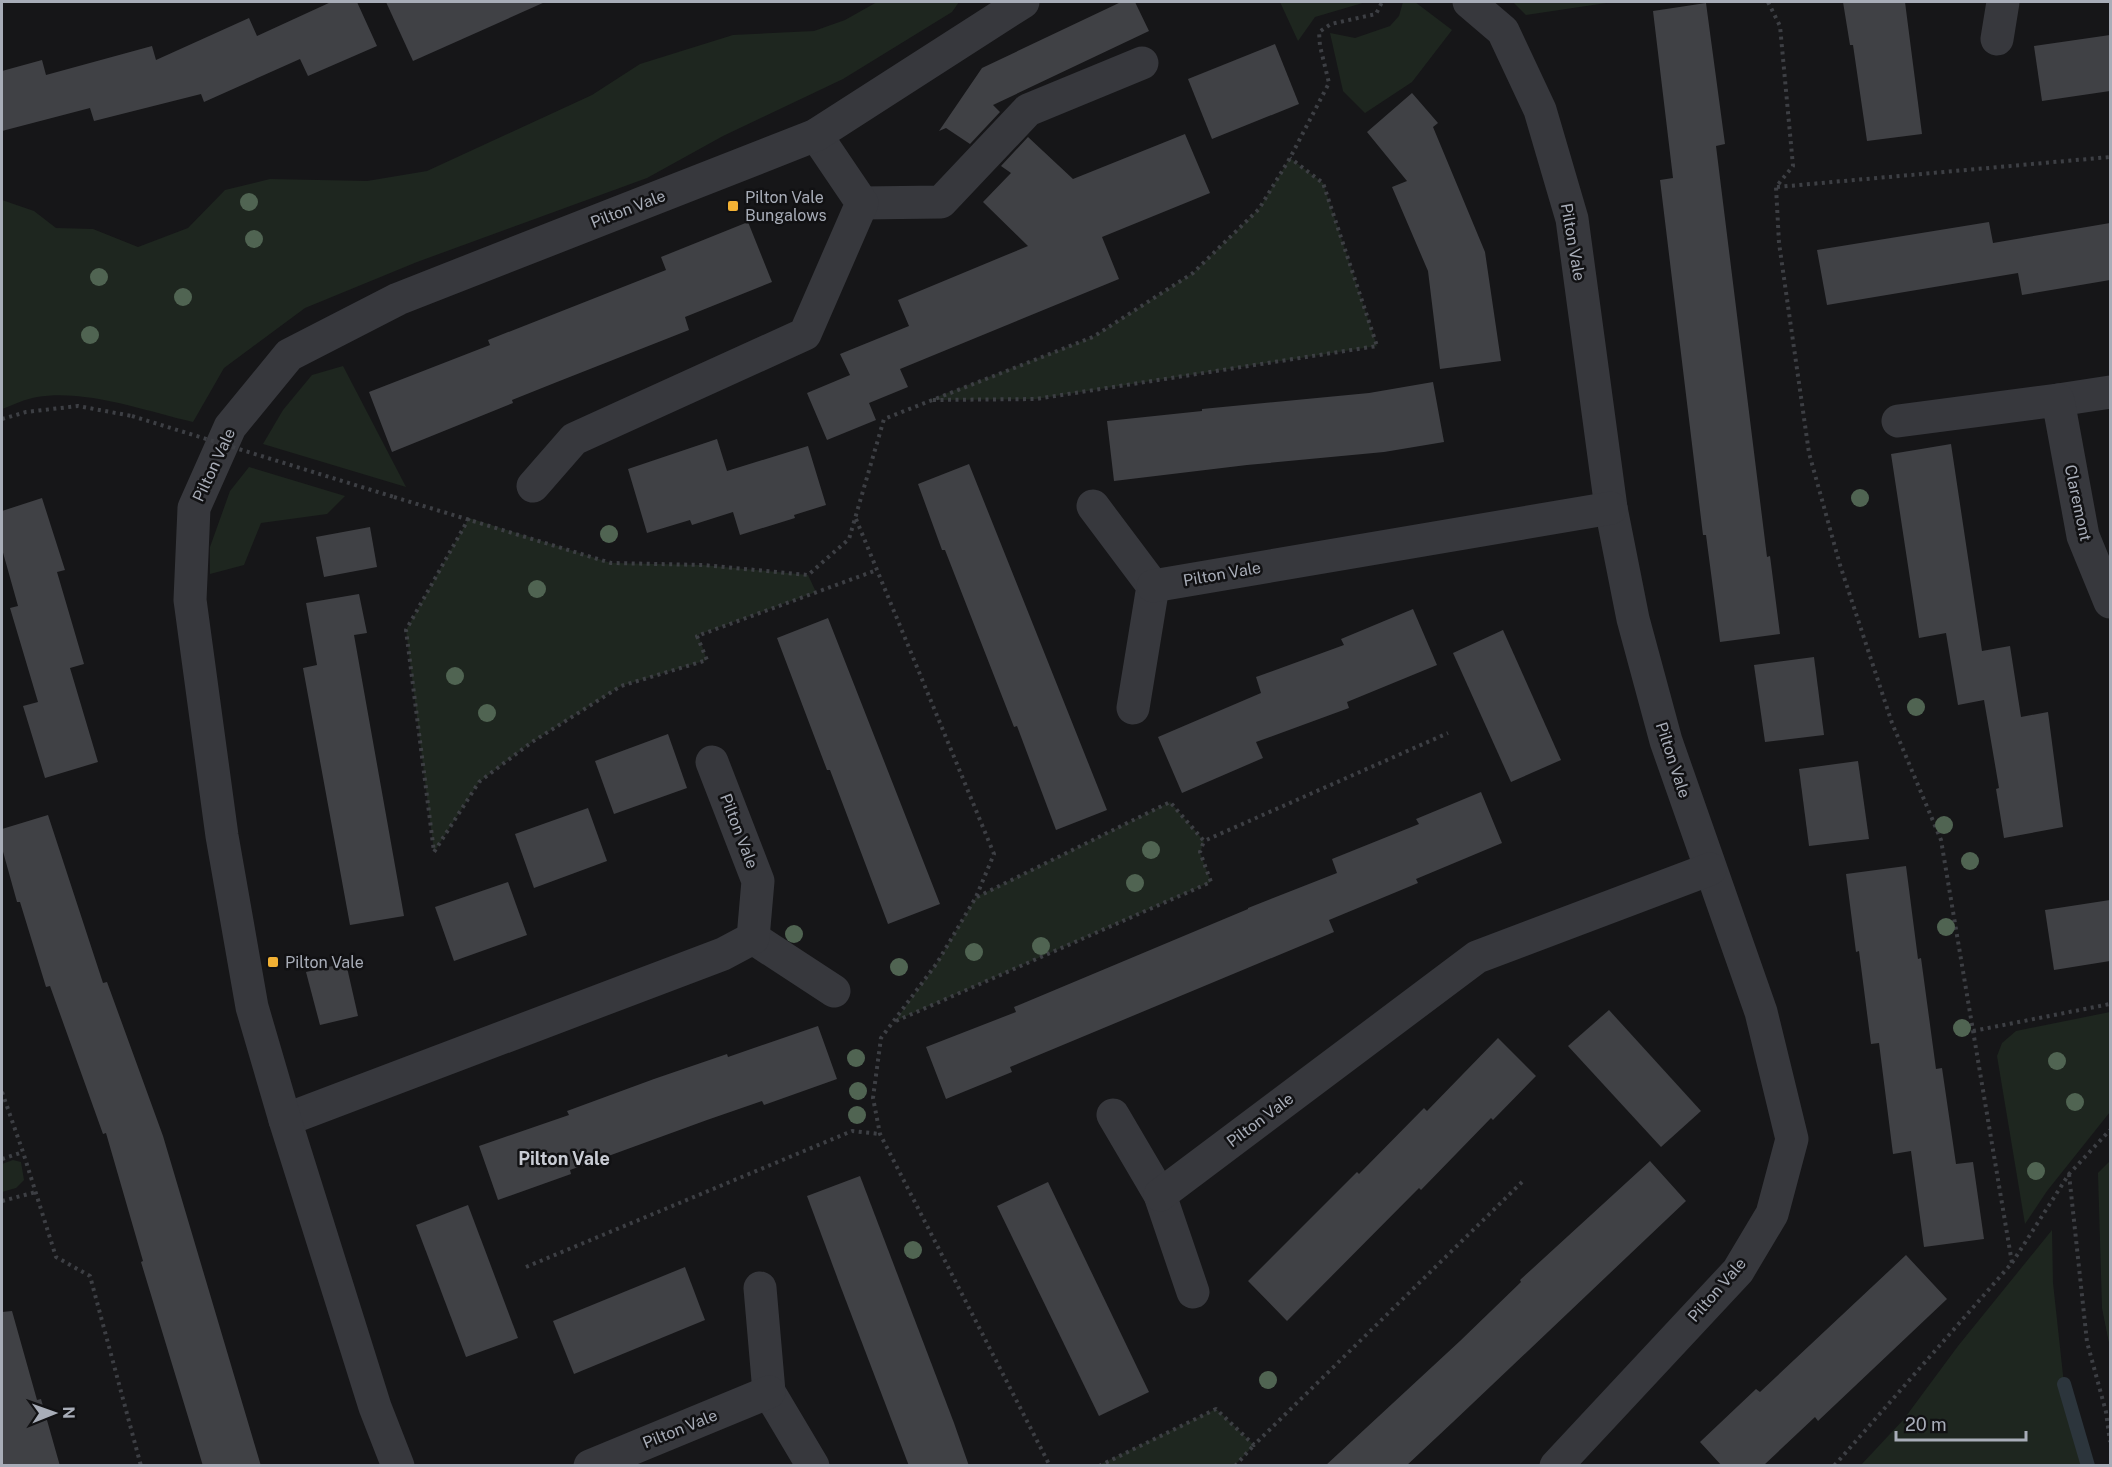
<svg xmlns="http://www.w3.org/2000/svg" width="2112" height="1467" viewBox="0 0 2112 1467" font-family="'Public Sans',sans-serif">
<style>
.green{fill:#1e261f}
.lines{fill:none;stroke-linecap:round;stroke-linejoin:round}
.stream{stroke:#2c353c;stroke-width:14}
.building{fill:#404145}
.path{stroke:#3d3f44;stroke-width:4;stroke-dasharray:3 4.5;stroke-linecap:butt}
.minor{stroke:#37383d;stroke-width:33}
.path-bridge{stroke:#3d3f44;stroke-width:4;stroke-dasharray:3 4.5;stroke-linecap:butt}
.tree{fill:#506452}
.poi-dot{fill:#f2b134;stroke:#111113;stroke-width:2}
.labels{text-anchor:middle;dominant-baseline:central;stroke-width:5;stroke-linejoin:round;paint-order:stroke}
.poi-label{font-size:16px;fill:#a8adb8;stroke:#111113;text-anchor:start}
.street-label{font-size:16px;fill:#a8adb8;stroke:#111113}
.neighbourhood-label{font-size:18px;font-weight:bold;fill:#c9ccd4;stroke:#111113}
</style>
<rect width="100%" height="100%" fill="#161618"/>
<g class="green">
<path d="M 877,2 L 959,2 L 952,12 L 843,79 L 723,136 L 647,178 L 417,262 L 305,308 L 224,368 L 193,422 C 145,411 86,389 37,397 C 25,399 13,405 2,409 L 2,200 L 34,211 L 56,228 L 93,229 L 138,247 L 188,228 L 225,190 L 270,179 L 367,181 L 427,171 L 592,95 L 640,64 L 733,35 L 814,31 L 845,20 Z"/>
<path d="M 1280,2 L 1366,2 L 1315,17 L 1298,41 Z"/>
<path d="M 1403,2 L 1415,2 L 1452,30 L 1412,82 L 1365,113 L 1343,91 L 1330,33 L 1355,38 L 1390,26 L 1399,16 Z"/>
<path d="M 1513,2 L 1613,2 L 1526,15 Z"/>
<path d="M 1290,158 L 1323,183 L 1377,346 L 1036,399 L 929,400 L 1093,337 L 1193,273 L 1259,209 Z"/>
<path d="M 343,366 L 406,487 L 263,444 L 283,410 L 312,375 Z"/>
<path d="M 249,467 L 345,496 L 327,514 L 261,523 L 244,565 L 210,574 L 210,547 L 230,491 Z"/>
<path d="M 469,518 L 611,563 L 703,565 L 808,575 L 816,592 L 698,635 L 707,660 L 621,686 L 532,742 L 479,782 L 434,852 L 406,630 Z"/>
<path d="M 1170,802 L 1204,841 L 1200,853 L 1211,882 L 895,1021 L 937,963 L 976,897 Z"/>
<path d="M 2110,1012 L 2110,1112 L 2047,1191 L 2025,1224 L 1997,1056 L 2002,1043 L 2016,1031 Z"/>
<path d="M 13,1160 L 21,1162 L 24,1180 L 16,1188 L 2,1192 L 2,1164 Z"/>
<path d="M 2110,1161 L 2110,1348 L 2102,1308 L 2098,1173 Z"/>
<path d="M 2052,1230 L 2053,1283 L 2064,1384 L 2088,1465 L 1861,1465 L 1904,1419 L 1958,1346 Z"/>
<path d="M 1216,1409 L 1254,1445 L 1235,1465 L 1099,1465 Z"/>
</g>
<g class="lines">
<path class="stream" d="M 2064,1384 L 2088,1466"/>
</g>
<g class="building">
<path d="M 331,2 L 357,2 L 377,46 L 308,76 L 300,59 L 204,102 L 201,94 L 94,121 L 90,108 L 2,131 L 2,71 L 42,60 L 46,75 L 152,46 L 156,60 L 249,18 L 257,36 Z"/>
<path d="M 386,2 L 545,2 L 413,61 Z"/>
<path d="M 1121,2 L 1135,2 L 1149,31 L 993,105 L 1000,112 L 970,144 L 946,128 L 939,131 L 982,68 Z"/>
<path d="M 1843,2 L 1905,2 L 1922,134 L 1867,141 L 1853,45 L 1850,45 Z"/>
<path d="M 1706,3 L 1725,144 L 1716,146 L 1767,557 L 1770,556 L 1780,634 L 1720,642 L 1706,535 L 1703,535 L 1660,180 L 1673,178 L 1653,11 Z"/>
<path d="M 2110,35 L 2110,91 L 2042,101 L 2034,46 Z"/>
<path d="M 1275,44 L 1299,104 L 1212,139 L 1188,79 Z"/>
<path d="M 1412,93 L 1438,123 L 1433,127 L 1485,252 L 1501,361 L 1440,369 L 1428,271 L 1392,187 L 1407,181 L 1367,132 Z"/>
<path d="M 1185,134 L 1210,193 L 1102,237 L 1119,279 L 900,369 L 908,387 L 869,403 L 876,420 L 827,440 L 807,393 L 850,375 L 840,354 L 909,326 L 898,300 L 1028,246 L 983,202 L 1011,173 L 1001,166 L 1028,137 L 1073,179 Z"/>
<path d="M 748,222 L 772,282 L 685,317 L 689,330 L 557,382 L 512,400 L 513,403 L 392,452 L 369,392 L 490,345 L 488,340 L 666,270 L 661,257 Z"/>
<path d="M 1989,222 L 1993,243 L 2110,223 L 2110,280 L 2022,295 L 2018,273 L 1827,305 L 1817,250 Z"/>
<path d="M 1433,382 L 1444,442 L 1384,452 L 1247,465 L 1114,481 L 1107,421 L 1202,411 L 1202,409 L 1369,393 Z"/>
<path d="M 717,439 L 727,471 L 808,446 L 826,505 L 794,515 L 795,518 L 740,535 L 733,512 L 692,525 L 690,520 L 647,533 L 628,469 Z"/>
<path d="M 1951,444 L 1982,651 L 2010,646 L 2021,717 L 2048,712 L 2063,827 L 2004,838 L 1996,789 L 1999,788 L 1984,700 L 1958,705 L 1946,633 L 1919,638 L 1891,454 Z"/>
<path d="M 969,464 L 1107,810 L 1056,830 L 1017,726 L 1014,727 L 945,550 L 942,550 L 918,484 Z"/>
<path d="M 42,498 L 65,570 L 57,572 L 84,664 L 70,668 L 98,762 L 45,778 L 23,706 L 38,702 L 10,608 L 18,606 L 2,549 L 2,511 Z"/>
<path d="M 370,527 L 377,567 L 324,577 L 316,537 Z"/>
<path d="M 359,594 L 367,633 L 354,635 L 404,916 L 350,925 L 303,668 L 317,665 L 306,603 Z"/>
<path d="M 1413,609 L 1437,665 L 1347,702 L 1349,708 L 1256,742 L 1263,758 L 1182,793 L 1158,737 L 1261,693 L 1256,677 L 1344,645 L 1341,639 Z"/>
<path d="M 828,618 L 940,904 L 888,924 L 830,770 L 827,770 L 777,638 Z"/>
<path d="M 1503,630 L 1561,760 L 1511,782 L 1453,653 Z"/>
<path d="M 1814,657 L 1824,735 L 1765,742 L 1754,665 Z"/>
<path d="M 668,734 L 687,788 L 614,814 L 595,761 Z"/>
<path d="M 1858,761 L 1869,839 L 1809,846 L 1799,769 Z"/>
<path d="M 1481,792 L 1502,843 L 1416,879 L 1418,883 L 1329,920 L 1334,932 L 1010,1067 L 1012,1072 L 946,1099 L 926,1047 L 1016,1012 L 1014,1007 L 1248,909 L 1248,908 L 1337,873 L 1332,859 L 1419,824 L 1416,819 Z"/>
<path d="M 588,808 L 607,861 L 534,888 L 515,834 Z"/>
<path d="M 48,815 L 103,983 L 107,982 L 163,1136 L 261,1466 L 203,1466 L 141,1262 L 143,1261 L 106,1133 L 103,1134 L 50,986 L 46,987 L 20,902 L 17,902 L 2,848 L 2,829 Z"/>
<path d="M 1906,866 L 1918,959 L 1921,958 L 1936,1069 L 1942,1068 L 1956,1164 L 1973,1162 L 1984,1239 L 1924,1247 L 1911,1151 L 1893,1154 L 1879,1043 L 1871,1044 L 1859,951 L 1856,952 L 1846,874 Z"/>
<path d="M 508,882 L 527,935 L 454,961 L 435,907 Z"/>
<path d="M 2110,900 L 2110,961 L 2054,970 L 2045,910 Z"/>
<path d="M 346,963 L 358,1016 L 320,1025 L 306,972 Z"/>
<path d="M 1609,1010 L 1701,1111 L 1661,1147 L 1568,1046 Z"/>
<path d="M 818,1026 L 837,1079 L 764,1105 L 762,1101 L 707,1120 L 570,1170 L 571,1174 L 498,1200 L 479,1146 L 569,1115 L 567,1111 L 654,1079 L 727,1054 L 728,1057 Z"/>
<path d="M 1498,1038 L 1536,1076 L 1493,1120 L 1491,1118 L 1421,1190 L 1419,1188 L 1287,1321 L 1248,1281 L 1357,1172 L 1359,1174 L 1424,1108 L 1427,1111 Z"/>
<path d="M 1650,1161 L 1686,1201 L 1453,1422 L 1406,1466 L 1325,1466 L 1460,1341 L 1521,1282 L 1520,1280 Z"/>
<path d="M 860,1176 L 954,1423 L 969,1466 L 909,1466 L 840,1285 L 807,1196 Z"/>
<path d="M 1048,1182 L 1149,1392 L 1099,1416 L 997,1206 Z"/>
<path d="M 468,1205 L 518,1338 L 466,1357 L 416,1225 Z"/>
<path d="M 1906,1255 L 1947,1299 L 1818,1421 L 1815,1417 L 1763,1466 L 1722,1466 L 1700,1442 L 1756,1389 L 1760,1392 Z"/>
<path d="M 685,1267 L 705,1320 L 574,1374 L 553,1321 Z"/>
<path d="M 12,1311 L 37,1400 L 41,1399 L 60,1466 L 2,1466 L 2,1312 Z"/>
</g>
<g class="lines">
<g class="path">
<path d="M 1768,2 L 1780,26 L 1793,166 L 1776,187 L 1779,243 L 1809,453 L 1840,565 L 1892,723 L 1941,840 L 2012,1263 L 1834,1466"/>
<path d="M 1777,187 L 2110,157"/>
<path d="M 933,400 L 1036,399 L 1377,346 L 1323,183 L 1290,158"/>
<path d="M 2,419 L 26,412 L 78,406 L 132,416"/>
<path d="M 394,497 L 611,563 L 703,565 L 808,575 L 849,539 L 884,419 L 1093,337 L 1193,273 L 1259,209 L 1290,158 L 1329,83 L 1320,46 L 1319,32 L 1331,24 L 1376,14 L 1382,2"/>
<path d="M 469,518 L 406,630 L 434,852 L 479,782 L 532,742 L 621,686 L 707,660 L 697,636 L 877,570"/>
<path d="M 856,519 L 994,854 L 976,897 L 937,963 L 881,1038 L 873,1098 L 880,1134 L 1050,1466"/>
<path d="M 977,897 L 1170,802 L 1204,841 L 1448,733"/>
<path d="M 896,1021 L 1211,882 L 1200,852 L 1204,841"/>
<path d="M 1973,1031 L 2110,1004"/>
<path d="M 2,1092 L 23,1152 L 56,1257 L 90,1276 L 141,1466"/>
<path d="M 2,1159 L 23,1152"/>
<path d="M 2069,1174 L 2087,1342 L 2106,1412 L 2110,1442"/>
<path d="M 2,1201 L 36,1192"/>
<path d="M 2012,1263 L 2069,1174 L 2110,1130"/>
<path d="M 526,1267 L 852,1131 L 880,1134"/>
<path d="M 1099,1466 L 1216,1409 L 1254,1445 L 1522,1182"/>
<path d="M 1235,1466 L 1254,1445"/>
</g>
<g class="minor">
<path d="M 1469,2 L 1503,31 L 1540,110 L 1572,219 L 1611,508 L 1633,619 L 1666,741 L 1761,1012 L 1792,1139 L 1772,1214 L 1738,1271 L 1556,1466"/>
<path d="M 1997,39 L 2003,2"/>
<path d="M 862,203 L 941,202 L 1028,110 L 1142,63"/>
<path d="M 2058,400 L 2110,392"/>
<path d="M 1898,421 L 2058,400 L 2083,536 L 2110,602"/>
<path d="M 533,486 L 574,439 L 805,334 L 862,203 L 816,135"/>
<path d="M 1093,506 L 1153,586 L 1133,708"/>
<path d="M 1153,586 L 1611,508"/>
<path d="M 753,938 L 834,991"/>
<path d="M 1113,1115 L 1160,1195 L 1193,1292"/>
<path d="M 285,1120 L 723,954 L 753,938 L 758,881 L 712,762"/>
<path d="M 1160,1195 L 1477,957 L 1710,869"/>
<path d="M 760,1288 L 769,1392 L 813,1466"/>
<path d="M 398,1466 L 375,1407 L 285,1120 L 252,1007 L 222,836 L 190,600 L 194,508 L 230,427 L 289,355 L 398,299 L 816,135 L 1023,2"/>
<path d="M 590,1466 L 769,1392"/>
</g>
<path class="path-bridge" d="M 132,416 L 394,497"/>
</g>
<g class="tree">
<circle cx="249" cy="202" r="9"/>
<circle cx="254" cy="239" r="9"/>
<circle cx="99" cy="277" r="9"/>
<circle cx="183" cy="297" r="9"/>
<circle cx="90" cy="335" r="9"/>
<circle cx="1860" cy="498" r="9"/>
<circle cx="609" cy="534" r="9"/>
<circle cx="537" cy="589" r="9"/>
<circle cx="455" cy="676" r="9"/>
<circle cx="1916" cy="707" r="9"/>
<circle cx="487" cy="713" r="9"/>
<circle cx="1944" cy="825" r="9"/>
<circle cx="1151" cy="850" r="9"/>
<circle cx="1970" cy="861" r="9"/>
<circle cx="1135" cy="883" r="9"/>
<circle cx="1946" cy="927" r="9"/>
<circle cx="794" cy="934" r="9"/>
<circle cx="1041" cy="946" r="9"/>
<circle cx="974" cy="952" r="9"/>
<circle cx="899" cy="967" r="9"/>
<circle cx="1962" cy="1028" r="9"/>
<circle cx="856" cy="1058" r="9"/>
<circle cx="2057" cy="1061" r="9"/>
<circle cx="858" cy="1091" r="9"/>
<circle cx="2075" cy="1102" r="9"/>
<circle cx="857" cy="1115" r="9"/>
<circle cx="2036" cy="1171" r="9"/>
<circle cx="913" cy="1250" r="9"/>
<circle cx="1268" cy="1380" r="9"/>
</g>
<g class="poi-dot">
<rect x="727" y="200" width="12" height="12" rx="3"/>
<rect x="267" y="956" width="12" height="12" rx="3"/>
</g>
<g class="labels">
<g class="poi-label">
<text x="745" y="197">Pilton Vale<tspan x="745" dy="18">Bungalows</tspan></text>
<text x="285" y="962">Pilton Vale</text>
</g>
<g class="street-label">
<text transform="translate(628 209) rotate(-21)">Pilton Vale</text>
<text transform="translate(1573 242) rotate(80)">Pilton Vale</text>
<text transform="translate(214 465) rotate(-65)">Pilton Vale</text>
<text transform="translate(2078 503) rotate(78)">Claremont</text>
<text transform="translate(1222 574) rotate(-10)">Pilton Vale</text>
<text transform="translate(1673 760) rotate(72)">Pilton Vale</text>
<text transform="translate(739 831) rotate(69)">Pilton Vale</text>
<text transform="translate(1260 1120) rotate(-37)">Pilton Vale</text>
<text transform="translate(1717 1290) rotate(-49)">Pilton Vale</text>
<text transform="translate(680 1429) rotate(-22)">Pilton Vale</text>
</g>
<g class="neighbourhood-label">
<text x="564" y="1158">Pilton Vale</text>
</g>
</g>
<rect width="2112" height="1467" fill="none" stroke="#a8adb8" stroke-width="6"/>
<g transform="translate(54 1413) rotate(89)" stroke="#111113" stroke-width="4.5" paint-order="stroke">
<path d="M0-4.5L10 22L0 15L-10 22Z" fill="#a8adb8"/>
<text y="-9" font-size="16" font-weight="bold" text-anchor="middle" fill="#a8adb8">N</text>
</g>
<path d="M1896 1431v9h130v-9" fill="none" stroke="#a8adb8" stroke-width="3"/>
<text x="1905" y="1431" font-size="18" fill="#a8adb8" stroke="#111113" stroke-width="4.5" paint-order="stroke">20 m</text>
</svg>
